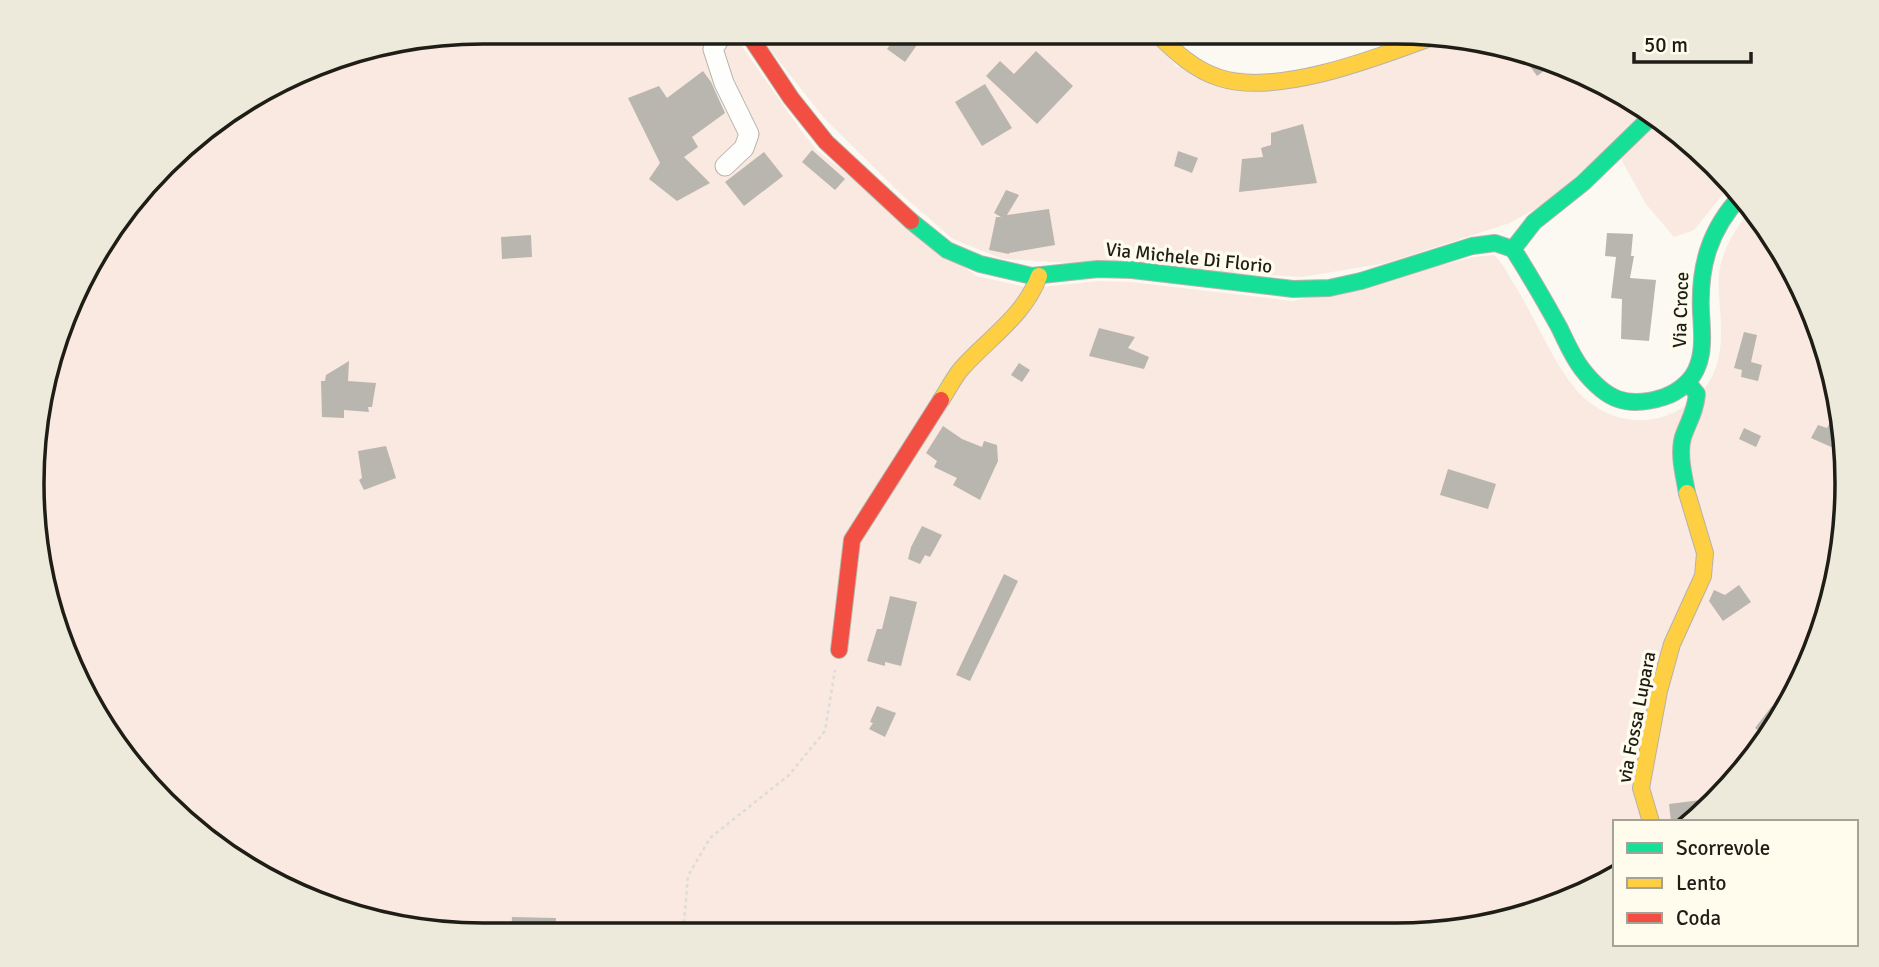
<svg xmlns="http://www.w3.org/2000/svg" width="1879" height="967" viewBox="0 0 1879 967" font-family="Signika,sans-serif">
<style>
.green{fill:#fae9e0}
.building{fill:#b9b6b0}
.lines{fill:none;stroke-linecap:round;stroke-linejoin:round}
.street-casing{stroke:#b4b3ac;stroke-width:21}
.fast-casing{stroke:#b4b3ac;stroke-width:18}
.slow-casing{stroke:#b4b3ac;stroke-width:18}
.jam-casing{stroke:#b4b3ac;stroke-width:18}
.path{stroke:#dcdcd9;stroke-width:2.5;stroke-dasharray:3.5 3.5;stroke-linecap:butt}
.street{stroke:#fefefd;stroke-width:19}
.fast{stroke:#16e098;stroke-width:16}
.slow{stroke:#ffcf43;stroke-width:16}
.jam{stroke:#f24e42;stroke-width:16}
.labels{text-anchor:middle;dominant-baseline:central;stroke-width:7;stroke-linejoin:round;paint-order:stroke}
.street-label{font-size:19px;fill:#1e1d16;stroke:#fffced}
.rim{fill:none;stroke:#1e1d16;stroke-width:3.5}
</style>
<rect width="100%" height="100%" fill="#fbf9f1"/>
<g class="green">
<path d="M 484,32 L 732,32 L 802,132 L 817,150 L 976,276 L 1030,288 L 1099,281 L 1131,282 L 1293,301 L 1474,257 L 1494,255 C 1502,262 1507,272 1512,281 C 1535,315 1558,378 1589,402 C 1610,418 1633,424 1659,418 C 1698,407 1721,377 1721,336 C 1722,313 1716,290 1720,267 C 1725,246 1736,227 1750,211 L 1824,339 L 1846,513 L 1801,684 L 1736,781 L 1689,822 L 1615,822 L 1615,876 L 1568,901 L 1455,932 L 454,935 L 367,920 L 283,889 L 144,782 L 66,657 L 33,513 L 47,367 L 107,233 L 208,125 L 338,56 Z"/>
<path d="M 756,32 L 1147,32 L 1177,67 L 1323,79 L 1459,38 L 1513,47 L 1596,78 L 1642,114 L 1551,200 L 1510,223 L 1386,263 L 1302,277 L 1003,259 L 953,239 L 902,195 L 824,118 Z"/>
<path d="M 1656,124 L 1732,183 L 1694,230 L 1674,237 L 1646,204 L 1621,159 Z"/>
</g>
<g class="building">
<path d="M 899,32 L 905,32 L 919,42 L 905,62 L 887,49 Z"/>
<path d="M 1517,48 L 1533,55 L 1555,63 L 1537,76 Z"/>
<path d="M 1036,51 L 1073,86 L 1037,124 L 986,76 L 1000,61 L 1014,74 Z"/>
<path d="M 703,71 L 711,82 L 725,113 L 692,137 L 698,147 L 684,157 L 710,183 L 677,201 L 649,179 L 660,163 L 628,98 L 659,86 L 667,98 Z"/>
<path d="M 985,84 L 1012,128 L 982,146 L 955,102 Z"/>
<path d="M 1303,124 L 1317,183 L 1239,192 L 1242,159 L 1263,157 L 1261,148 L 1271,145 L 1271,133 Z"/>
<path d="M 812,150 L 845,179 L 835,190 L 802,162 Z"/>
<path d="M 1178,151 L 1198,158 L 1192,173 L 1174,166 Z"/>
<path d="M 764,152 L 783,176 L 744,206 L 725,182 Z"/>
<path d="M 1006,190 L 1019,195 L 1007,215 L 1049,209 L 1055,245 L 1009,253 L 1009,254 L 989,250 L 996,217 L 1001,217 L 994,213 Z"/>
<path d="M 1607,233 L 1633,234 L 1631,256 L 1634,256 L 1630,278 L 1656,280 L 1649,341 L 1621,339 L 1622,299 L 1611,298 L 1616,257 L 1605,256 Z"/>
<path d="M 531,235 L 532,257 L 502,259 L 501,237 Z"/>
<path d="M 1099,328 L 1135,337 L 1128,348 L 1149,357 L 1144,369 L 1089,356 Z"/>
<path d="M 1744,332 L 1757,335 L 1751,362 L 1762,365 L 1758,381 L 1741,377 L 1742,370 L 1734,368 Z"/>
<path d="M 349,361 L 348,381 L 376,383 L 372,407 L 368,407 L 369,412 L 344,410 L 344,418 L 322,417 L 321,381 L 325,381 L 326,375 Z"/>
<path d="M 1019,363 L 1030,370 L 1022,382 L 1011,375 Z"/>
<path d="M 1834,415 L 1838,450 L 1811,438 L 1818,425 L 1827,428 Z"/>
<path d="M 943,426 L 962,439 L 982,447 L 984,441 L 997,445 L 998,461 L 980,500 L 953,485 L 957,478 L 934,467 L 937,461 L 926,453 Z"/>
<path d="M 1744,428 L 1761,436 L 1756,447 L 1739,439 Z"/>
<path d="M 386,446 L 396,478 L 364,490 L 359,480 L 362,478 L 358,451 Z"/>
<path d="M 1448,469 L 1496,484 L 1488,509 L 1440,495 Z"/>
<path d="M 922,526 L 942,535 L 930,557 L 925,555 L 920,564 L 908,559 L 911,547 Z"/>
<path d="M 1004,574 L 1018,581 L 970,681 L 956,675 Z"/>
<path d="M 1739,585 L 1751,602 L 1723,621 L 1709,601 L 1714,590 L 1725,595 Z"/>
<path d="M 890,596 L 917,602 L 901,666 L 885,662 L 885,666 L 867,661 L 877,629 L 882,629 Z"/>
<path d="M 877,706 L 896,713 L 885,737 L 869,729 L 873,723 L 870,722 Z"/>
<path d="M 1772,706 L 1781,713 L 1766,736 L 1755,728 Z"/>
<path d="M 1716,798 L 1689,822 L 1671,822 L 1669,804 Z"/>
<path d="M 512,917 L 556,918 L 555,934 L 511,934 Z"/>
</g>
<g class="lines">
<g class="street-casing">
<path id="street" d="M 724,32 L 713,49 L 724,83 L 749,134 L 744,148 L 725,166"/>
</g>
<g class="fast-casing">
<g id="fast">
<path d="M 911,221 L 947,250 L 980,264 L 1032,276 L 1098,269 L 1132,270 L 1293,289 L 1329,288 L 1361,281 L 1472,246 L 1495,243 L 1513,249"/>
<path d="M 1513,249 C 1529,274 1544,300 1559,327 C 1566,341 1572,356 1582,369 C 1606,400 1627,409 1664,397 C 1679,392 1693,380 1698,365 C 1704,349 1702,330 1701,312 C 1699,267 1709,230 1741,196"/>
<path d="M 1513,249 L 1534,222 L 1583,183 L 1649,119"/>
<path d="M 1687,493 C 1684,475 1678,455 1683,437 C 1689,420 1695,413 1697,394 L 1688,383"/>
</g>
</g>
<g class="slow-casing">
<g id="slow">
<path d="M 1155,32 C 1174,51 1194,70 1220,78 C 1279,97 1381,56 1438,35"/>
<path d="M 941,400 C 948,390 954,377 962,368 C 989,338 1025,315 1039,276"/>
<path d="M 1651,822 L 1641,788 L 1659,691 L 1672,644 L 1703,576 L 1705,553 L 1687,493"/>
</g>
</g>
<g class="jam-casing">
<g id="jam">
<path d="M 747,32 L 791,98 L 826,142 L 911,221"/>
<path d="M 839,650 L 852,540 L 941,400"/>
</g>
</g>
<path class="path" d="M 692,934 L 684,923 L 688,876 L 710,838 L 789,775 L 825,731 L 835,670"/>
<use href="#street" class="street"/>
<use href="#fast" class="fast"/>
<use href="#slow" class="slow"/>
<use href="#jam" class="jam"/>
</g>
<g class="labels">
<g class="street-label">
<text transform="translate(1189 258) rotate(6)">Via Michele Di Florio</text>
<text transform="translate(1681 310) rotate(-88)">Via Croce</text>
<text transform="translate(1637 717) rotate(-79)">via Fossa Lupara</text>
</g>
</g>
<path d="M0 0H1879V967H0ZM483 44H1396A439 439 0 0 1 1835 483V484A439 439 0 0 1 1396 923H483A439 439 0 0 1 44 484V483A439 439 0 0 1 483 44Z" fill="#edeadc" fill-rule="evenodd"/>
<path class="rim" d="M483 44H1396A439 439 0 0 1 1835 483V484A439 439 0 0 1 1396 923H483A439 439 0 0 1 44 484V483A439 439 0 0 1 483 44Z"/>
<rect x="1613" y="820" width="245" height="126" fill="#fffced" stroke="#a5a397" stroke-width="2"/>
<rect x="1627" y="843" width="35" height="10" fill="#16e098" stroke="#a5a397" stroke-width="2"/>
<text x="1676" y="855" font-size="21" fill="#1e1d16">Scorrevole</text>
<rect x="1627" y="878" width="35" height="10" fill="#ffcf43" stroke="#a5a397" stroke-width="2"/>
<text x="1676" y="890" font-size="21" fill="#1e1d16">Lento</text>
<rect x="1627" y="913" width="35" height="10" fill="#f24e42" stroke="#a5a397" stroke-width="2"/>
<text x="1676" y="925" font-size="21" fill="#1e1d16">Coda</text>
<path d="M1634 52v10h117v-10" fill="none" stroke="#1e1d16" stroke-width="3.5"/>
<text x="1644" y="52" font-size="21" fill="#1e1d16" stroke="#fffced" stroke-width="5" paint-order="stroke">50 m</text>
</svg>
